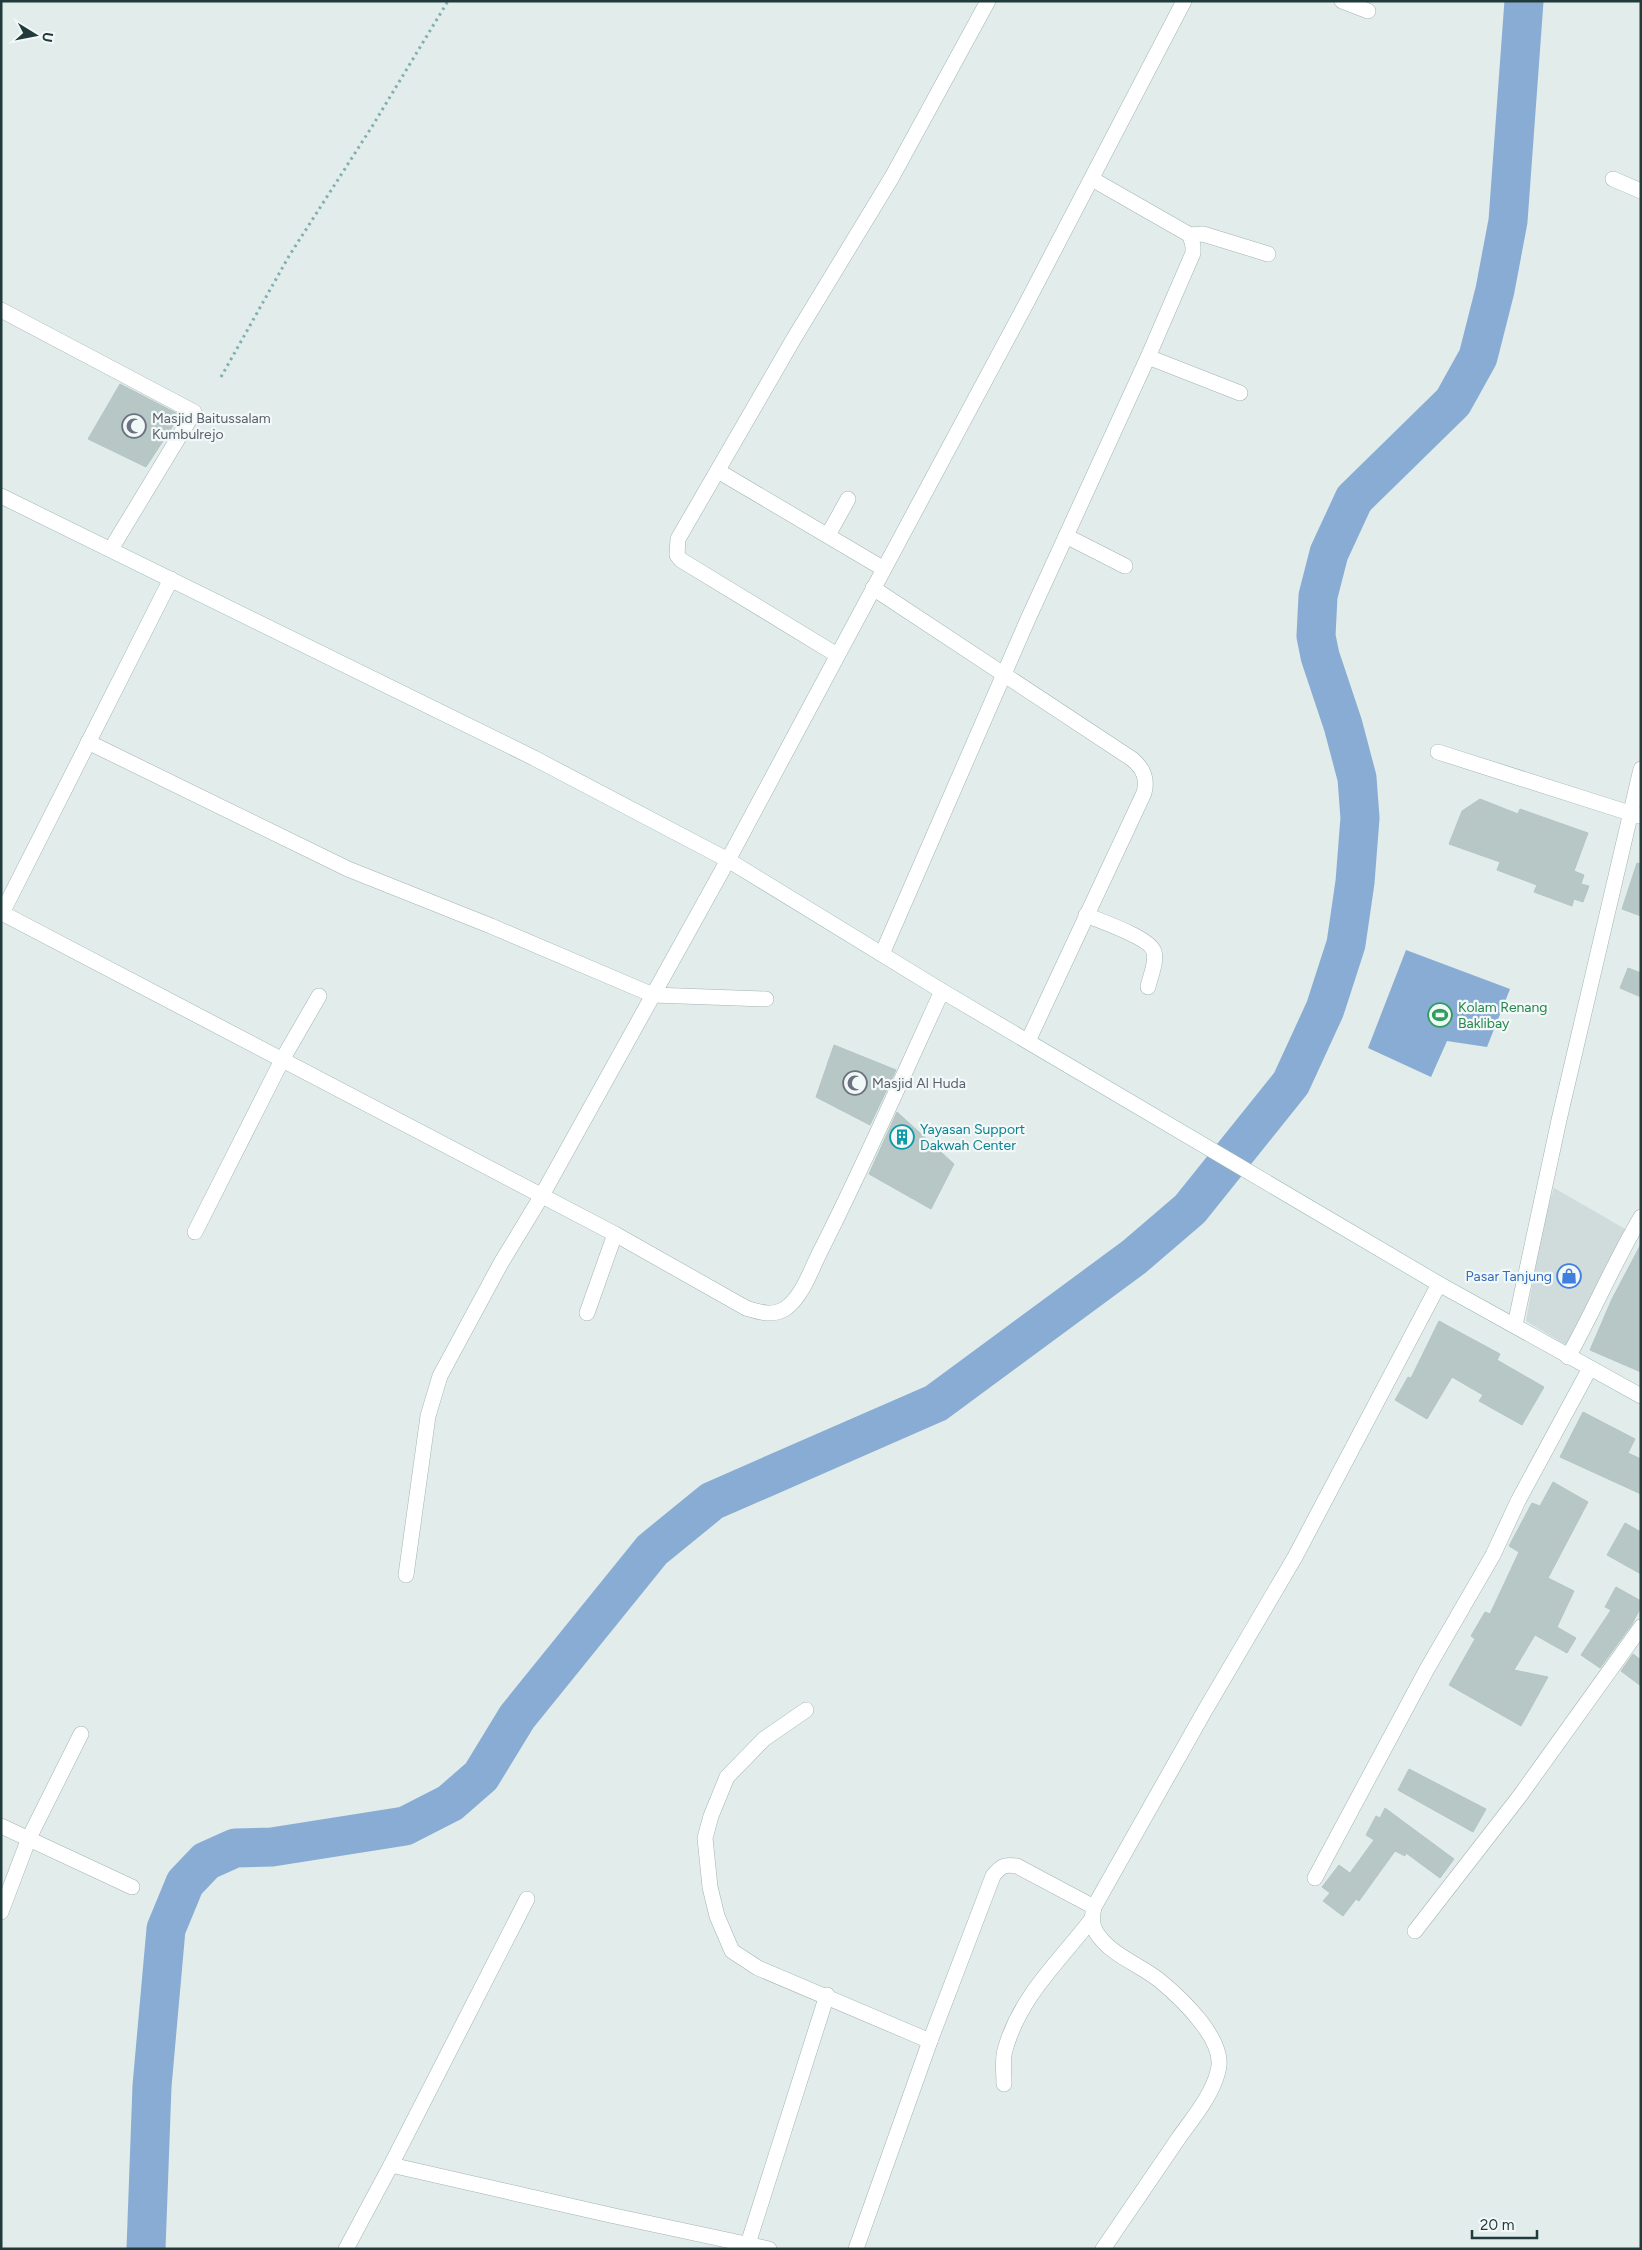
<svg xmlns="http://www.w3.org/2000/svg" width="1642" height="2250" viewBox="0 0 1642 2250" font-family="Figtree,sans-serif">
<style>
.built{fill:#cfdcdb}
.water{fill:#88acd3}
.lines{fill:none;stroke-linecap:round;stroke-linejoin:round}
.river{stroke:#88acd3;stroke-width:39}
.building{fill:#b6c7c5;stroke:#b3c6c5}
.minor-casing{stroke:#a4b3b3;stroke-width:16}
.secondary-casing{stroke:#9fb8b8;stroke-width:16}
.path{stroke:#81aeb0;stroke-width:3;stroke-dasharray:2.5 4;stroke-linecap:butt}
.minor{stroke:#fff;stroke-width:15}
.secondary{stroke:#fff;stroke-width:15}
.labels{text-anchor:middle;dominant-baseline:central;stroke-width:4.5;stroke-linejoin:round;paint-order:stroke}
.worship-label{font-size:14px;fill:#5b616d;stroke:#f2f8f7;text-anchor:start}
.leisure-label{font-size:14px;fill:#27864d;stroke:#f2f8f7;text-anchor:start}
.culture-label{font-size:14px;fill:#0d838f;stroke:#f2f8f7;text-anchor:start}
.shop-label{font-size:14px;fill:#366cbe;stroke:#f2f8f7;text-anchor:end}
</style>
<rect width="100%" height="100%" fill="#e1eceb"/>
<path class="built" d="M 1554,1188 L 1627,1230 L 1566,1345 L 1526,1321 L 1543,1224 Z"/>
<path class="water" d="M 1406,950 L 1510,989 L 1487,1047 L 1447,1041 L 1431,1077 L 1368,1048 Z"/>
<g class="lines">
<path class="river" d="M 146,2249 L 152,2086 L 166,1929 L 185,1883 L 206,1861 L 235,1848 L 272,1847 L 405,1826 L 450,1803 L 481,1776 L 517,1717 L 652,1550 L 712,1501 L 936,1403 L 1134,1257 L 1190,1209 L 1291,1083 L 1325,1009 L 1346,944 L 1355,882 L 1360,818 L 1357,778 L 1343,725 L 1320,656 L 1316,636 L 1318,596 L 1329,553 L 1354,499 L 1453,402 L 1478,357 L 1495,290 L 1508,221 L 1524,1"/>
</g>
<g class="building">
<path d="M 120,384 L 180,415 L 146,467 L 88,439 Z"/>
<path d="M 1480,799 L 1518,814 L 1520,809 L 1588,833 L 1574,871 L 1584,875 L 1581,884 L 1589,886 L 1583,902 L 1574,899 L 1572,906 L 1534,892 L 1537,885 L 1497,870 L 1500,862 L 1449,844 L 1462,811 Z"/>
<path d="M 1637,863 L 1641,864 L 1641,916 L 1622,909 Z"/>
<path d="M 1628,968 L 1641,973 L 1641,997 L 1620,988 Z"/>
<path d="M 834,1045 L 896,1070 L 870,1125 L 816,1097 Z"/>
<path d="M 897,1112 L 954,1164 L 931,1209 L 869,1174 Z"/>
<path d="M 1641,1244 L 1641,1372 L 1590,1350 L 1612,1299 Z"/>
<path d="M 1439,1321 L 1500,1354 L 1497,1360 L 1544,1387 L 1522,1425 L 1479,1401 L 1483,1395 L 1452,1377 L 1427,1419 L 1395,1400 L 1408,1377 L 1411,1378 Z"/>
<path d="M 1583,1412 L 1635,1439 L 1628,1453 L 1641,1459 L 1641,1494 L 1560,1457 Z"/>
<path d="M 1553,1482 L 1588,1502 L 1548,1578 L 1574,1591 L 1557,1627 L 1576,1638 L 1567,1653 L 1535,1635 L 1514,1670 L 1548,1677 L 1521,1726 L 1449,1685 L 1475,1639 L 1471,1636 L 1485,1612 L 1490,1614 L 1519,1552 L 1509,1546 L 1532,1503 L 1540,1506 Z"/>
<path d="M 1625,1523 L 1641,1532 L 1641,1574 L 1607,1555 Z"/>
<path d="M 1616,1587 L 1641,1601 L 1641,1607 L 1632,1624 L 1600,1668 L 1581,1655 L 1611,1610 L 1605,1607 Z"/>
<path d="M 1633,1654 L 1641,1660 L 1641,1686 L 1621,1671 Z"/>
<path d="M 1409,1769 L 1486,1809 L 1473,1832 L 1398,1790 Z"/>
<path d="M 1385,1808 L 1454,1859 L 1440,1878 L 1406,1853 L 1405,1856 L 1395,1851 L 1359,1901 L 1356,1899 L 1343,1916 L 1323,1901 L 1330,1893 L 1322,1887 L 1339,1865 L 1350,1873 L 1374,1840 L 1366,1835 L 1376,1816 L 1380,1818 Z"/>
</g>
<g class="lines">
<g class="minor-casing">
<g id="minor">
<path d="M 1342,1 L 1368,11"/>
<path d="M 1613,179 L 1641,191"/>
<path d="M 1190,235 L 1203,234 L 1268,254"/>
<path d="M 1,310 L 194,412 L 111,549"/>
<path d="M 1148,357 L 1240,393"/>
<path d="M 718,471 L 884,569"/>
<path d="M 828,535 L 848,499"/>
<path d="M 1066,536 L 1125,566"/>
<path d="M 873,588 L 1132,759 C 1143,768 1148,778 1144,793 L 1028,1041"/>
<path d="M 837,655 L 681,560 L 677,555 L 678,539 L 793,340 L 892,177 L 988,1"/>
<path d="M 88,742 L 348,869 L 491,926 L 653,995 L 766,999"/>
<path d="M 1438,752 L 1639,816"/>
<path d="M 2,913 L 615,1234 L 746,1308 C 759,1312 773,1317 786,1308 C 803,1296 812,1267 821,1250 C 864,1165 902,1078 942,991"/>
<path d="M 1,915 L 171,579"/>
<path d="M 1086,915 C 1100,921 1151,938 1154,952 C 1157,962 1150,977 1148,987"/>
<path d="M 882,954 L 1028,619 L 1148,357 L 1193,253 L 1193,246 L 1190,235 L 1092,179"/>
<path d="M 195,1232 L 282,1060 L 319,996"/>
<path d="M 587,1313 L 615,1234"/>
<path d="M 1515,1325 L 1559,1120 L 1641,769"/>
<path d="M 1568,1357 C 1594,1311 1614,1262 1641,1217"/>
<path d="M 406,1575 L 428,1416 L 440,1376 L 501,1263 L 541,1197 L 728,860 L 1026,304 L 1184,1"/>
<path d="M 806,1710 L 764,1739 L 727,1777 L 711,1816 L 705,1838 L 710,1887 L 717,1916 L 732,1951 L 758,1968 L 930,2041"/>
<path d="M 1,1826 L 132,1887"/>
<path d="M 1315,1878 L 1427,1669 L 1493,1555 L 1518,1501 L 1590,1368"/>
<path d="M 1094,1907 C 1092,1916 1091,1924 1096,1932 C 1110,1955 1139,1964 1159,1980 C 1181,1998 1227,2041 1218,2071 C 1212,2096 1192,2119 1178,2139 C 1153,2176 1128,2212 1103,2249"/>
<path d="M 1,1912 L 29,1838 L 81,1734"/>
<path d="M 1415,1931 L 1519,1797 L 1641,1627"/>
<path d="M 1004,2084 C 1004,2073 1002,2060 1005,2050 C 1020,1996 1059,1962 1091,1920"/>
<path d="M 391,2165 L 610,2215 L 769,2249"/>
<path d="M 748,2244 L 827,1995"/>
<path d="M 346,2249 L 391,2165 L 527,1899"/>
<path d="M 856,2249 L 930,2041 L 993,1876 C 1001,1866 1004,1864 1017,1866 L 1094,1907 L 1204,1712 L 1295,1557 L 1439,1284"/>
</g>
</g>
<g class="secondary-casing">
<path id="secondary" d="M 1,496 L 534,758 L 728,860 L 942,991 L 1439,1284 L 1641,1396"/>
</g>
<path class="path" d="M 221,377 L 289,256 L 373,125 L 448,1"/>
<use href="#minor" class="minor"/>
<use href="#secondary" class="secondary"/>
</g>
<defs>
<g id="mosque-ring" transform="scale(1.25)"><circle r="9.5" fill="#f2f8f7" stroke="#6b7280" stroke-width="1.5"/><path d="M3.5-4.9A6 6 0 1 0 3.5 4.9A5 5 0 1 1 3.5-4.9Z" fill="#6b7280"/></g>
<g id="stadium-ring" transform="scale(1.25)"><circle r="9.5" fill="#f2f8f7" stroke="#2e9e5b" stroke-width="1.5"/><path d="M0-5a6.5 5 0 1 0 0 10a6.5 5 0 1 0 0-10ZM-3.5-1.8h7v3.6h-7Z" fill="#2e9e5b"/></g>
<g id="building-ring" transform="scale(1.25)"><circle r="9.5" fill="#f2f8f7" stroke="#0f9aa8" stroke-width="1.5"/><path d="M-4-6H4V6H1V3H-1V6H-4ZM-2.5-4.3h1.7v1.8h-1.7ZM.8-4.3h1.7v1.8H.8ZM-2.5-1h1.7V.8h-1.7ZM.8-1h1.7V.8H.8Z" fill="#0f9aa8"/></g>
<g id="shop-ring" transform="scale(1.25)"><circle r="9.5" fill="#f2f8f7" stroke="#3f7fe0" stroke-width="1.5"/><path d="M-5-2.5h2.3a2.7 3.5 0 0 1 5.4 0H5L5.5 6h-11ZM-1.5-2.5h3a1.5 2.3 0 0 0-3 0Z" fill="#3f7fe0"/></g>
</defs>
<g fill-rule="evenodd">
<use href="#mosque-ring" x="134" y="426"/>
<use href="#stadium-ring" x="1440" y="1015"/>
<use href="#mosque-ring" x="855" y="1083"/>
<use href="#building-ring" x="902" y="1137"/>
<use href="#shop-ring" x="1569" y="1276"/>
</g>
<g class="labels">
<g class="worship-label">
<text x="152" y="418">Masjid Baitussalam<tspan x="152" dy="16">Kumbulrejo</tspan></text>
<text x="872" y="1083">Masjid Al Huda</text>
</g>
<g class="leisure-label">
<text x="1458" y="1007">Kolam Renang<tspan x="1458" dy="16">Baklibay</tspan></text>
</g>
<g class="culture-label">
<text x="920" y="1129">Yayasan Support<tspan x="920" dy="16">Dakwah Center</tspan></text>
</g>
<g class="shop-label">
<text x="1552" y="1276">Pasar Tanjung</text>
</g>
</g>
<rect width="1642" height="2250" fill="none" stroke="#213b3d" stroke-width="5"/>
<g transform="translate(35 35) rotate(100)" stroke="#f2f8f7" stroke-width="4" paint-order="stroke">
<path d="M0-4L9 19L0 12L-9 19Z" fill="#213b3d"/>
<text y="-8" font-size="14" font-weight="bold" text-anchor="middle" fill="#213b3d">U</text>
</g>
<path d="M1472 2230v8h65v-8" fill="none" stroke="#213b3d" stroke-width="2.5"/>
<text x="1480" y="2230" font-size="15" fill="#213b3d" stroke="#f2f8f7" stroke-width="4" paint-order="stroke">20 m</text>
</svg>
